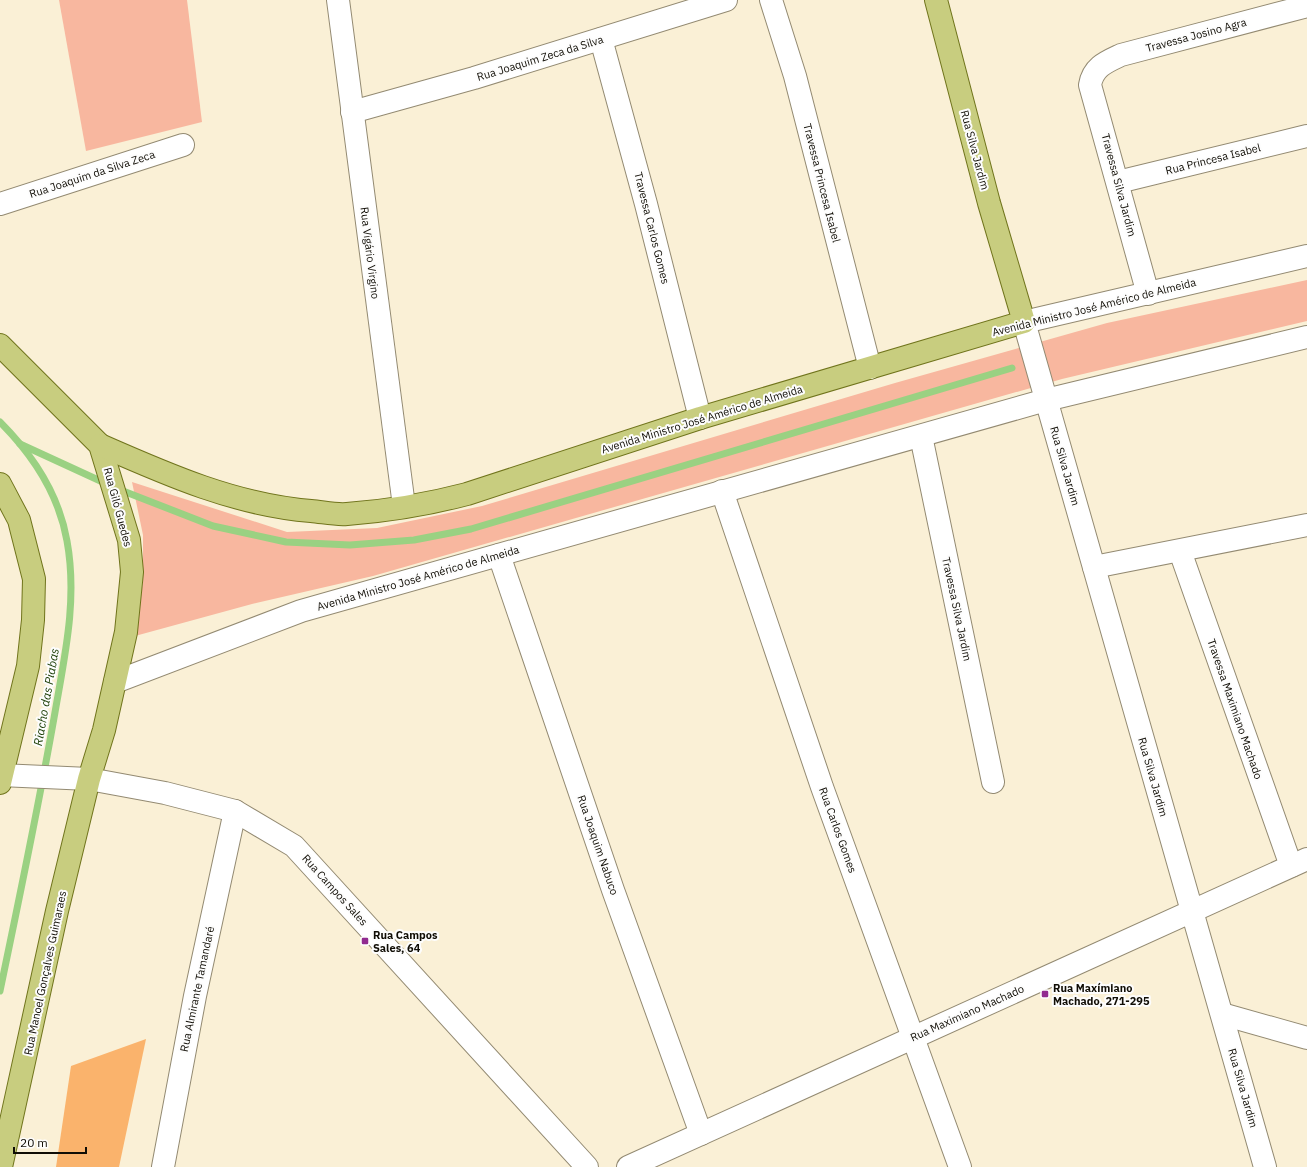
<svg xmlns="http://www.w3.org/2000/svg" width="1307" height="1167" viewBox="0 0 1307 1167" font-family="'IBM Plex Sans',sans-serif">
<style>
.green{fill:#f8b79f}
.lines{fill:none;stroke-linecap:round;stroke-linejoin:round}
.stream{stroke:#9ad182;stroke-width:7}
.building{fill:#fab36c}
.minor-casing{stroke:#938a72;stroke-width:24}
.major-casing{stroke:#70741c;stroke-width:24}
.minor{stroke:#fff;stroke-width:22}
.major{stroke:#c8cd7f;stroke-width:22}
.poi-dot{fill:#912b90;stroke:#fdfdfd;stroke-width:1.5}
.labels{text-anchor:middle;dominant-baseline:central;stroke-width:4;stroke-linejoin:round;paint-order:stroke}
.street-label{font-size:11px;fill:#100d05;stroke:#fdfdfd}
.poi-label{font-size:11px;font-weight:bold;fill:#100d05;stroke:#fdfdfd;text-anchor:start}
.water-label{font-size:12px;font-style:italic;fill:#1c3e06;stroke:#fdfdfd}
</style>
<rect width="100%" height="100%" fill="#faf0d6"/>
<g class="green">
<path d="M 59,0 L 187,0 L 202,122 L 86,151 Z"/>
<path d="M 1307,280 L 1307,321 L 1062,379 L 373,576 L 252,604 L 135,636 L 143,581 L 143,535 L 132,482 L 287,532 L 377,528 L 482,506 L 895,383 L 1107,323 Z"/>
</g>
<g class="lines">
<g class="stream">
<path d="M 0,422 C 33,455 59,495 67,541 C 78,601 64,659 54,718 C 38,809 19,900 0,991"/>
<path d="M 20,444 L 107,484"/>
<path d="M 118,489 L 213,526 L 286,542 L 350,545 L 414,540 L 471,529 L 1012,368"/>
</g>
</g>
<path class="building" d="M 146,1039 L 119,1167 L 56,1167 L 71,1066 Z"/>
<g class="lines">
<g class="minor-casing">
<g id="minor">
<path d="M 338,0 L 404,506"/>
<path d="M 771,0 L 795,76 L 870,368"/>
<path d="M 601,39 L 646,204 L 700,418"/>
<path d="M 352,112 L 474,78 L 726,0"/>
<path d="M 1118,182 L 1307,136"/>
<path d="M 0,204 L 183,145"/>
<path d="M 1148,294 L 1090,85 C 1093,67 1106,62 1121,55 L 1307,6"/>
<path d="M 921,436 L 993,782"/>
<path d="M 722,491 L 822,787 L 960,1167"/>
<path d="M 1180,551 L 1291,866"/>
<path d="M 499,555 L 613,890 L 701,1134"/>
<path d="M 1094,567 L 1307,525"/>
<path d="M 115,682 L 301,611 L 1046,400 L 1307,337"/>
<path d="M 0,775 L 89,779 L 165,793 L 235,811 L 294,846 L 587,1167"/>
<path d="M 1222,1014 L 1307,1038"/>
<path d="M 163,1167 L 195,996 L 235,811"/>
<path d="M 628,1167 L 1307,859"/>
<path d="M 1265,1167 L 1024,322 L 1307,256"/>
</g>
</g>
<g class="major-casing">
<g id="major">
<path d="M 0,345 L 100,445 L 129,540 L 132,572 L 126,632 L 104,730 L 89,779 L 57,911 L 1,1167"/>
<path d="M 100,445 C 168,475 236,505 311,511 C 323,512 335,515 347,514 C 387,511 429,504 467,494 L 700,418 L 1024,322 L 989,203 L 936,0"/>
<path d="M 0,484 L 19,520 L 34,579 L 33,620 L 28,666 L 0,783"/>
</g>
</g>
<use href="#minor" class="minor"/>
<use href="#major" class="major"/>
</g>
<g class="poi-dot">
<rect x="361" y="937" width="8" height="8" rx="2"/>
<rect x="1041" y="990" width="8" height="8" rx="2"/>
</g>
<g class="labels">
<g class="street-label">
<text transform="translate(1196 35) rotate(-15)">Travessa Josino Agra</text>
<text transform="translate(540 58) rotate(-17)">Rua Joaquim Zeca da Silva</text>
<text transform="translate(975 150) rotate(75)">Rua Silva Jardim</text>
<text transform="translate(1213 159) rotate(-14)">Rua Princesa Isabel</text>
<text transform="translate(92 174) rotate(-18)">Rua Joaquim da Silva Zeca</text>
<text transform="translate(822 183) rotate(76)">Travessa Princesa Isabel</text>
<text transform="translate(1119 185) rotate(75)">Travessa Silva Jardim</text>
<text transform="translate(652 228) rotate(76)">Travessa Carlos Gomes</text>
<text transform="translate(370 253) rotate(83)">Rua Vigário Virgino</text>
<text transform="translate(1094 307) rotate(-14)">Avenida Ministro José Américo de Almeida</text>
<text transform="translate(702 419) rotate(-17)">Avenida Ministro José Américo de Almeida</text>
<text transform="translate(1065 466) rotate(74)">Rua Silva Jardim</text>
<text transform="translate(118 507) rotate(75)">Rua Giló Guedes</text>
<text transform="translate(418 578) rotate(-16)">Avenida Ministro José Américo de Almeida</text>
<text transform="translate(957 609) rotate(78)">Travessa Silva Jardim</text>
<text transform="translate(1235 709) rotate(71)">Travessa Maximiano Machado</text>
<text transform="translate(1153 777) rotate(74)">Rua Silva Jardim</text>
<text transform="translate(838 830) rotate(70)">Rua Carlos Gomes</text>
<text transform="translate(598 845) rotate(71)">Rua Joaquim Nabuco</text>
<text transform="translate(335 890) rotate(48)">Rua Campos Sales</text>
<text transform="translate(45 973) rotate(-78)">Rua Manoel Gonçalves Guimaraes</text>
<text transform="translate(197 989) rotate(-78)">Rua Almirante Tamandaré</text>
<text transform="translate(967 1013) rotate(-24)">Rua Maximiano Machado</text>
<text transform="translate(1243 1088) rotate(74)">Rua Silva Jardim</text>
</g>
<g class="poi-label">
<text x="373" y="935">Rua Campos<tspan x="373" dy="13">Sales, 64</tspan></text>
<text x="1053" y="988">Rua Maxímiano<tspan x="1053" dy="13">Machado, 271-295</tspan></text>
</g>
<g class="water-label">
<text transform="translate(46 697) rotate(-80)">Riacho das Piabas</text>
</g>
</g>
<path d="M14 1147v6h72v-6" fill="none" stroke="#100d05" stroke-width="2"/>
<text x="20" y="1147" font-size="12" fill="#100d05" stroke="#fdfdfd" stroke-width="3" paint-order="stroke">20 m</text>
</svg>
